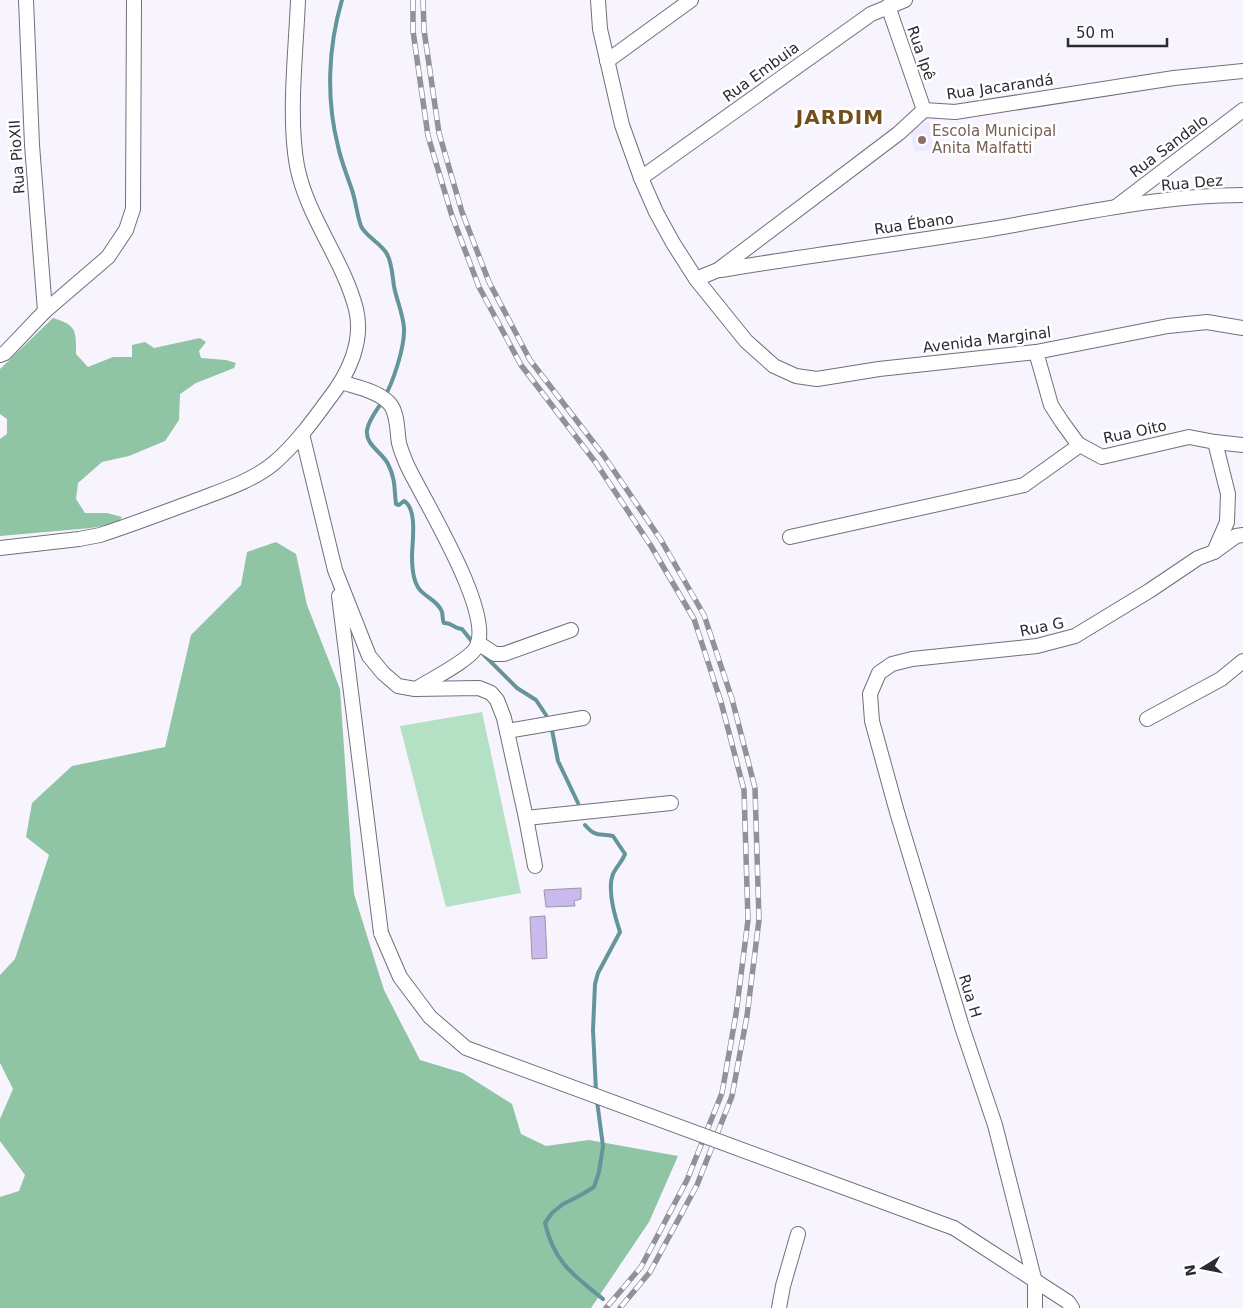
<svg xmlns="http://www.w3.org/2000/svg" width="1243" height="1308" viewBox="0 0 1243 1308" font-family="'DejaVu Sans',sans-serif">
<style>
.built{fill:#efe9fd}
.green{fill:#b4e0c4}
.forest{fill:#8fc4a4}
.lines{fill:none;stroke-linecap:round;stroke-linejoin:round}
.stream{stroke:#64959a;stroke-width:4}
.building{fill:#cab9ec;stroke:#9b96a6}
.minor-casing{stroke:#736e7d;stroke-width:16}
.minor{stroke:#fff;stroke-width:14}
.rail-casing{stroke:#929098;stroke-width:5.5}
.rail{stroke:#fff;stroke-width:4;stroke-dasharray:11;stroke-linecap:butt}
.minor-bridge-casing{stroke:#736e7d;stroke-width:16;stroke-linecap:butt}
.minor-bridge{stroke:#fff;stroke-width:14}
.education-dot{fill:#8d6e63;stroke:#fff;stroke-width:2}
.labels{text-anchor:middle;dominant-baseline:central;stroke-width:5;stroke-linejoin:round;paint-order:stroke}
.street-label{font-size:15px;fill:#2d2b32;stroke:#fff}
.education-label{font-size:15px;fill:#785e54;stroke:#fff;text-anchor:start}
.district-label{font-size:20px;font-weight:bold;letter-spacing:1px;fill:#724f1d;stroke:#fff}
</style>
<rect width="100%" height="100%" fill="#f7f4fe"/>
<path class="built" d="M 929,121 L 933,150 L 915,152 L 910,131 Z"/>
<path class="green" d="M 482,712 L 521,893 L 446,907 L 400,726 Z"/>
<g class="forest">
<path d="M 53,318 C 77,325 76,331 76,354 L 88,367 L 113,357 L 132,357 L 132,345 L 145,342 L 154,348 L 200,338 L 206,342 L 199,351 L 201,358 L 226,360 L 236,363 L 234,368 L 196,383 L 180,394 L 179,420 L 165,441 L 129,456 L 102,462 L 78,483 L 76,499 L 85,513 L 107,513 L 122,517 L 118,523 L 91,528 L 0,536 L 0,439 L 7,434 L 7,419 L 0,414 L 0,369 Z"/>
<path d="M 276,542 L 296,554 L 307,605 L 340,689 L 354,894 L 384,990 L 420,1060 L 463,1073 L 512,1104 L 521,1134 L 546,1146 L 589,1140 L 678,1156 L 649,1222 L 591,1308 L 0,1308 L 0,1197 L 19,1191 L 25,1175 L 0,1141 L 0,1119 L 13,1089 L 0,1063 L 0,975 L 15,959 L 49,855 L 26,837 L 32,803 L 72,766 L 165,747 L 191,635 L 241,585 L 247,552 Z"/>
</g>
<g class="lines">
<g class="stream">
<path d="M 342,0 C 328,47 326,99 338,146 C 341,161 347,175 352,190 C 356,202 357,215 361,226 C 365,236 381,243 387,254 C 393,265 392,279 395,291 C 398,303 403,315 404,328 C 405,347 393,383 383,400 C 378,409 369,419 367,430 C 365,445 382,452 388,464 C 396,480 394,489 396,504 L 399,505 L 404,501 C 418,509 412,543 412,556 C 412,566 413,582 420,590 C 427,598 438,601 442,612 C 443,615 442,619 444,623 C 452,622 454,629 462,629 L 474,644"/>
<path d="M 484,655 L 517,688 L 536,700 L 546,715"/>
<path d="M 552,730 L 558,761 L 578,803"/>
<path d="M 585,825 C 596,838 599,833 613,836 L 625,854 C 622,862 616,867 613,874 C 607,889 615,917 620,932 L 598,973 L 595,984 L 593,1030 L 596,1091"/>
<path d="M 597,1101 L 603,1146 L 599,1172 L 594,1187 L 579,1196 L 563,1204 L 552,1213 L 545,1223 C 554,1262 573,1275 603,1299"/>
</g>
</g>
<g class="building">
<path d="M 581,888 L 581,899 L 574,901 L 575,906 L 546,907 L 544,890 Z"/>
<path d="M 545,916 L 547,958 L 532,959 L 530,917 Z"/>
</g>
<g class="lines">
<g class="minor-casing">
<g id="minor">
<path d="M 26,0 L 32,145 L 45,311"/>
<path d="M 598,0 L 600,29 L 622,125 L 641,178 L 656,212 L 673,243 L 696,279 L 746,341 L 774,366 L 796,376 L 817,379 L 879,369 L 1036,352 L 1168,326 L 1207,322 L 1243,328"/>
<path d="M 888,6 L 924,110"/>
<path d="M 607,61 L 691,0"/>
<path d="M 641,178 L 871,14 L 905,0"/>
<path d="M 1117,206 L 1243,110"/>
<path d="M 721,270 C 811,255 901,244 991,229 C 1074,215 1159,195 1243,195"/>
<path d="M 696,279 L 718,270 L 899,133 L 924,110 L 955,112 L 1174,78 L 1243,71"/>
<path d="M 1036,352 L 1051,405 L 1062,422 L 1078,444 L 1102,457 L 1189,437 L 1215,442 L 1243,445"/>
<path d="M 0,355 L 5,353 L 45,311 L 108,257 L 126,230 L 133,209 L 134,0"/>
<path d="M 341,382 C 356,387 378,391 389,403 C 398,412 397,432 399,443 C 401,451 404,458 407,465 C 424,501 493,611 477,646 C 472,659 430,680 416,689"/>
<path d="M 302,434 L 335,570 L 369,656 L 383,673 L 398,686 L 415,689 L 479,688 L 491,693 L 497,700 L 504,718 L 526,818 L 535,866"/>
<path d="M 790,537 L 1024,485 L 1080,445"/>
<path d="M 0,548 L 79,539 L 100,535 C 131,525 162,513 192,502 C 220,491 251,482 274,463 C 295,445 312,422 328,400 C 348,375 364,342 356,309 C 343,259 307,217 297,166 C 288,117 296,51 298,0"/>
<path d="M 1214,552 L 1227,522 L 1228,494 L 1215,442"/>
<path d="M 339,596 L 381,933"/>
<path d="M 478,643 L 495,654 L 504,654 L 571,630"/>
<path d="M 1147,719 L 1221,679 L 1243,661"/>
<path d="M 507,731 L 583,718"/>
<path d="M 526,818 L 671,803"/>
<path d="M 954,1228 L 1068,1302 L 1072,1308"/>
<path d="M 779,1308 L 783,1286 L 798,1234"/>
<path d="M 1035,1308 L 1035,1282 L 995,1125 L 962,1027 L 897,812 L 872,721 L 870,694 L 879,673 L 892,664 L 912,659 L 1037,646 L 1075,636 L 1149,591 L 1198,558 L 1214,552 L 1236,536 L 1243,535"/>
</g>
</g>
<use href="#minor" class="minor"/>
<g class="rail-casing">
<g id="rail">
<path d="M 413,0 L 413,31 L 428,136 L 452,216 L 479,287 L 521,365 L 596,463 L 651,546 L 694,619 L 721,702 L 744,790 L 748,920 L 736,1014 L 722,1093 L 687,1180 L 641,1267 L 606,1308"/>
<path d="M 423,0 L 424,30 L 439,133 L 462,212 L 489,282 L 530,360 L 604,456 L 661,540 L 704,615 L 732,699 L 755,788 L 759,920 L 747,1016 L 732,1096 L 697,1185 L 650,1272 L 620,1308"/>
</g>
</g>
<use href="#rail" class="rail"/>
<g class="minor-bridge-casing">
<path id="minor-bridge" d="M 381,933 L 400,977 L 430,1017 L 466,1048 L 954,1228"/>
</g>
<use href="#minor-bridge" class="minor-bridge"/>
</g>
<circle class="education-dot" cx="922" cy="140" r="5"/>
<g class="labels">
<g class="street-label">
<text transform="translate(921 53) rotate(71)">Rua Ipê</text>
<text transform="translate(761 72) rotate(-36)">Rua Embuia</text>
<text transform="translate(1000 87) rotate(-8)">Rua Jacarandá</text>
<text transform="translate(1169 146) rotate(-37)">Rua Sandalo</text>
<text transform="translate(17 157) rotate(-94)">Rua PioXII</text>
<text transform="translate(1192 183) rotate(-5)">Rua Dez</text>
<text transform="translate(914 224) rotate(-8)">Rua Ébano</text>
<text transform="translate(987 340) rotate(-7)">Avenida Marginal</text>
<text transform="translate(1135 432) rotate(-12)">Rua Oito</text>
<text transform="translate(1042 627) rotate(-12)">Rua G</text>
<text transform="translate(970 996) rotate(73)">Rua H</text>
</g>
<g class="education-label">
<text x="932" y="131">Escola Municipal<tspan x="932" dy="17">Anita Malfatti</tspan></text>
</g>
<g class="district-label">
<text x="840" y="117">JARDIM</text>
</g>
</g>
<g transform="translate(1203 1268) rotate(260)" stroke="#ffffff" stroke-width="4" paint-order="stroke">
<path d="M0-4L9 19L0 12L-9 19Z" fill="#2d2b32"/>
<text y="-8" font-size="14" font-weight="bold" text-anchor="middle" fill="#2d2b32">N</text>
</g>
<path d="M1068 38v8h99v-8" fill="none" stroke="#2d2b32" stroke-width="2.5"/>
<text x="1076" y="38" font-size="15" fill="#2d2b32" stroke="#ffffff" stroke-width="4" paint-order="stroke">50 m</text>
</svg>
